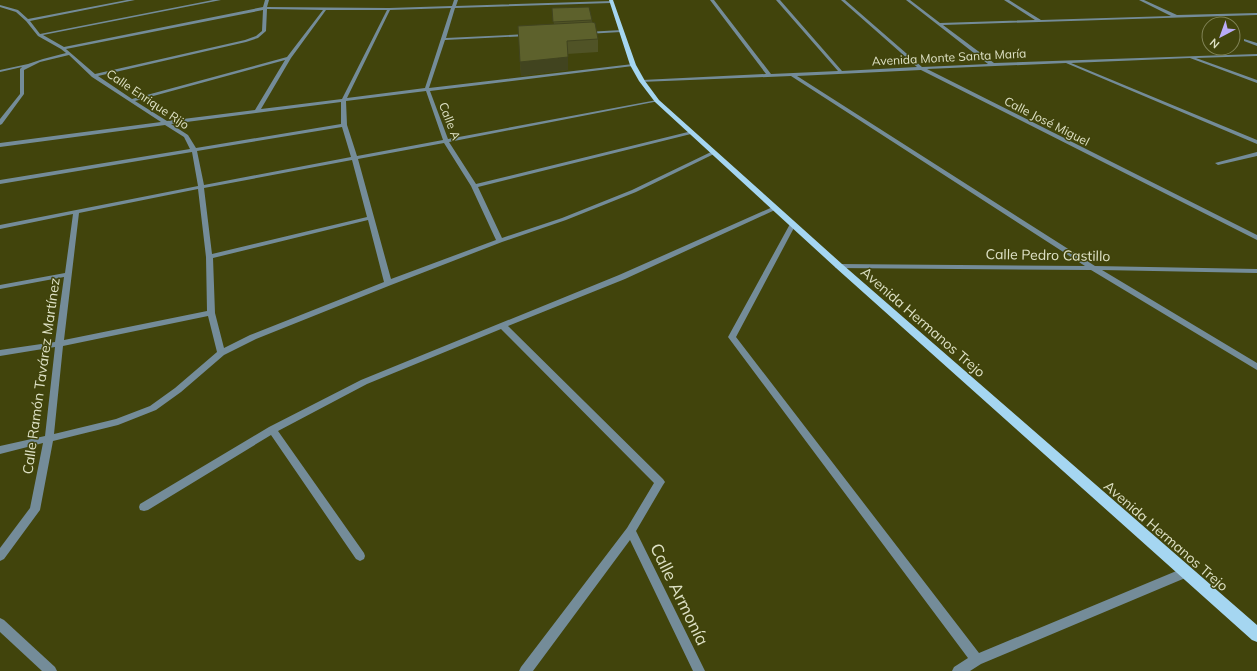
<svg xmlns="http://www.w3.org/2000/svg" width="1257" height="671" viewBox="0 0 1257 671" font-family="Mulish,sans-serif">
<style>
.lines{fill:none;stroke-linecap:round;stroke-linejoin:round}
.pedestrian{fill:#748c99;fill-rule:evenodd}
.minor{fill:#748c99;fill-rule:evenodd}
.primary{fill:#a5d6f1;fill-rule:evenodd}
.wall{fill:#505326}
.shaded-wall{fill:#41441f}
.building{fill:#5d612c;stroke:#41441f}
.labels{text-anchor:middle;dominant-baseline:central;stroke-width:3;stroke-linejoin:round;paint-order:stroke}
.far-street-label{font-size:12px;fill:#dee1c5;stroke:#41440c}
.street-label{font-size:14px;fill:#dee1c5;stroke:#41440c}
.near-street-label{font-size:17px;fill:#dee1c5;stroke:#41440c}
</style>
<rect width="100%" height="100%" fill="#41440c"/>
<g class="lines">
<path class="pedestrian" d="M 1244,39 L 1257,43 L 1257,46 L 1244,41 Z"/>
<g class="minor">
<path d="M 127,0 L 135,0 L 30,21 L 40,34 L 213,0 L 221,0 L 43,35 L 64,47 L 263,7 L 265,0 L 269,0 L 267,7 L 389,8 L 452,6 L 454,0 L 458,0 L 456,6 L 612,1 L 611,3 L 455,8 L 446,38 L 528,34 L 530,35 L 528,36 L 445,40 L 429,88 L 633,64 L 635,65 L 633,66 L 430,91 L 448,139 L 657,100 L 659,101 L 449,142 L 476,184 L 692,131 L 695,133 L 478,187 L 502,238 L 562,218 L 632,190 L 711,152 L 716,153 L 636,192 L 566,220 L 502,242 L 391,285 L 256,339 L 224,355 L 181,392 L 156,410 L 118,425 L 53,441 L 40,510 L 4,559 L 0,561 L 0,548 L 30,508 L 43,443 L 0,454 L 0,446 L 45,436 L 55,347 L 0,356 L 0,350 L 55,342 L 64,277 L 0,289 L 0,285 L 65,273 L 73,214 L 0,229 L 0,225 L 198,186 L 192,152 L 0,184 L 0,180 L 190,149 L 184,137 L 165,125 L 0,147 L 0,143 L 161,122 L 92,77 L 69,55 L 40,62 L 24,70 L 24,94 L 2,124 L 0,125 L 0,119 L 20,94 L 20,69 L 22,67 L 0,72 L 0,70 L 28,64 L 43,59 L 66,53 L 61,49 L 38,36 L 26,21 L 16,12 L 0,7 L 0,5 L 18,10 L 28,19 ZM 451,8 L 425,88 L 347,98 L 390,10 ZM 267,9 L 323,10 L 287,57 L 132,99 L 98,76 L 246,42 L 258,38 L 266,31 ZM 263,10 L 262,31 L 256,36 L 245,40 L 95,74 L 66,49 ZM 326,10 L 387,10 L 342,99 L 261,109 L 291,58 ZM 285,60 L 255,110 L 167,121 L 135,101 ZM 426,91 L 443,140 L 357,156 L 347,125 L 346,101 ZM 341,102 L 341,124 L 196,148 L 188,135 L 171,124 ZM 342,127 L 351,157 L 204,185 L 197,151 ZM 444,143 L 471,186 L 496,240 L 391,279 L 358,159 ZM 352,160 L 367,217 L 212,254 L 204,188 ZM 198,189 L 206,257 L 207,311 L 64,340 L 79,213 ZM 368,220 L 384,282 L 250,335 L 224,348 L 215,313 L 213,258 ZM 208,316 L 217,352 L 175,388 L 150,406 L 116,419 L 54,434 L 63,346 Z"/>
<path d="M 710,0 L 714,0 L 771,74 L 838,71 L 776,0 L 780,0 L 842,71 L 917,67 L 841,0 L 845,0 L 922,67 L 988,64 L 906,0 L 910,0 L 940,23 L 1035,20 L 1004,0 L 1009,0 L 1041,20 L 1171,16 L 1139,0 L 1144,0 L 1177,15 L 1257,13 L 1257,15 L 943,25 L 994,63 L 1257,54 L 1257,56 L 1196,58 L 1257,80 L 1257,83 L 1190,58 L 1071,63 L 1257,140 L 1257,144 L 1066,63 L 927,69 L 1257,235 L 1257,240 L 921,70 L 797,76 L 1095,266 L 1257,269 L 1257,273 L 1102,270 L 1257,363 L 1257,370 L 1091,270 L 836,268 L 835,266 L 836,264 L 839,264 L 1085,266 L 791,76 L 640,82 L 640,80 L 642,80 L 766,74 Z"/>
<path d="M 622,30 L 621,32 L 586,34 L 584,33 L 586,32 Z"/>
<path d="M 1257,152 L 1257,156 L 1218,165 L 1215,163 Z"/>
<path d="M 775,206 L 777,207 L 777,209 L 625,279 L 508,326 L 663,479 L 665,482 L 663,485 L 636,531 L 705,671 L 693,671 L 630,540 L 533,671 L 519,671 L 521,667 L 627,528 L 654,483 L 501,329 L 367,384 L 278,431 L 364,553 L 365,556 L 364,559 L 360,561 L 356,559 L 271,435 L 148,510 L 144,511 L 140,510 L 139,507 L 140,504 L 269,427 L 361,380 L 619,275 Z"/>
<path d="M 793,222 L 796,224 L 736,337 L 979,653 L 1186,567 L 1190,568 L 1192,572 L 1190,576 L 981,664 L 970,671 L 952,671 L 954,667 L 968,658 L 728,337 L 790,224 Z"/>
<path d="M 0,618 L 4,620 L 55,667 L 57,671 L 42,671 L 0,632 Z"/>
</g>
<path class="primary" d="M 609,0 L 613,0 L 636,65 L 645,81 L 659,100 L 842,264 L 1257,625 L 1257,642 L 1252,640 L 836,268 L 655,102 L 639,81 L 630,65 Z"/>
</g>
<path class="wall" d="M 552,8 L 592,20 L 592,22 L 598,39 L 598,52 L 567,54 L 568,70 L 521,76 L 520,62 L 554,24 Z"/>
<path class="shaded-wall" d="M 568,57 L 568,70 L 521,76 L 520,62 Z"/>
<g class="building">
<path d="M 589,7 L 592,20 L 553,22 L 552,8 Z"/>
<path d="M 592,22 L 595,23 L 598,39 L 567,41 L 568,57 L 520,62 L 518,26 Z"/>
</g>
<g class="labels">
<g class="far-street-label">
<text transform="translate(949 57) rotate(-3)">Avenida Monte Santa María</text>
<text transform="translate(148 99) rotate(34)">Calle Enrique Rijo</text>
<text transform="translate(450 121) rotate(69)">Calle A</text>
<text transform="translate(1047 121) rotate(27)">Calle José Miguel</text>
</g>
<g class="street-label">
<text transform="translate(1048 255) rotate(1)">Calle Pedro Castillo</text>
<text transform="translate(923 322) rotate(41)">Avenida Hermanos Trejo</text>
<text transform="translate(41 376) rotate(-82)">Calle Ramón Tavárez Martínez</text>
<text transform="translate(1166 536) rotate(41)">Avenida Hermanos Trejo</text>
</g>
<g class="near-street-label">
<text transform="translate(680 594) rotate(64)">Calle Armonía</text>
</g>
</g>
<g transform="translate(1221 36) rotate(221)"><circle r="19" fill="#41440c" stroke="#808356"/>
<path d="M0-3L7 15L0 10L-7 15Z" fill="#b9abf7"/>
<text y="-6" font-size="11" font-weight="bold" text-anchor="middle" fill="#dee1c5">N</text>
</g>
</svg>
